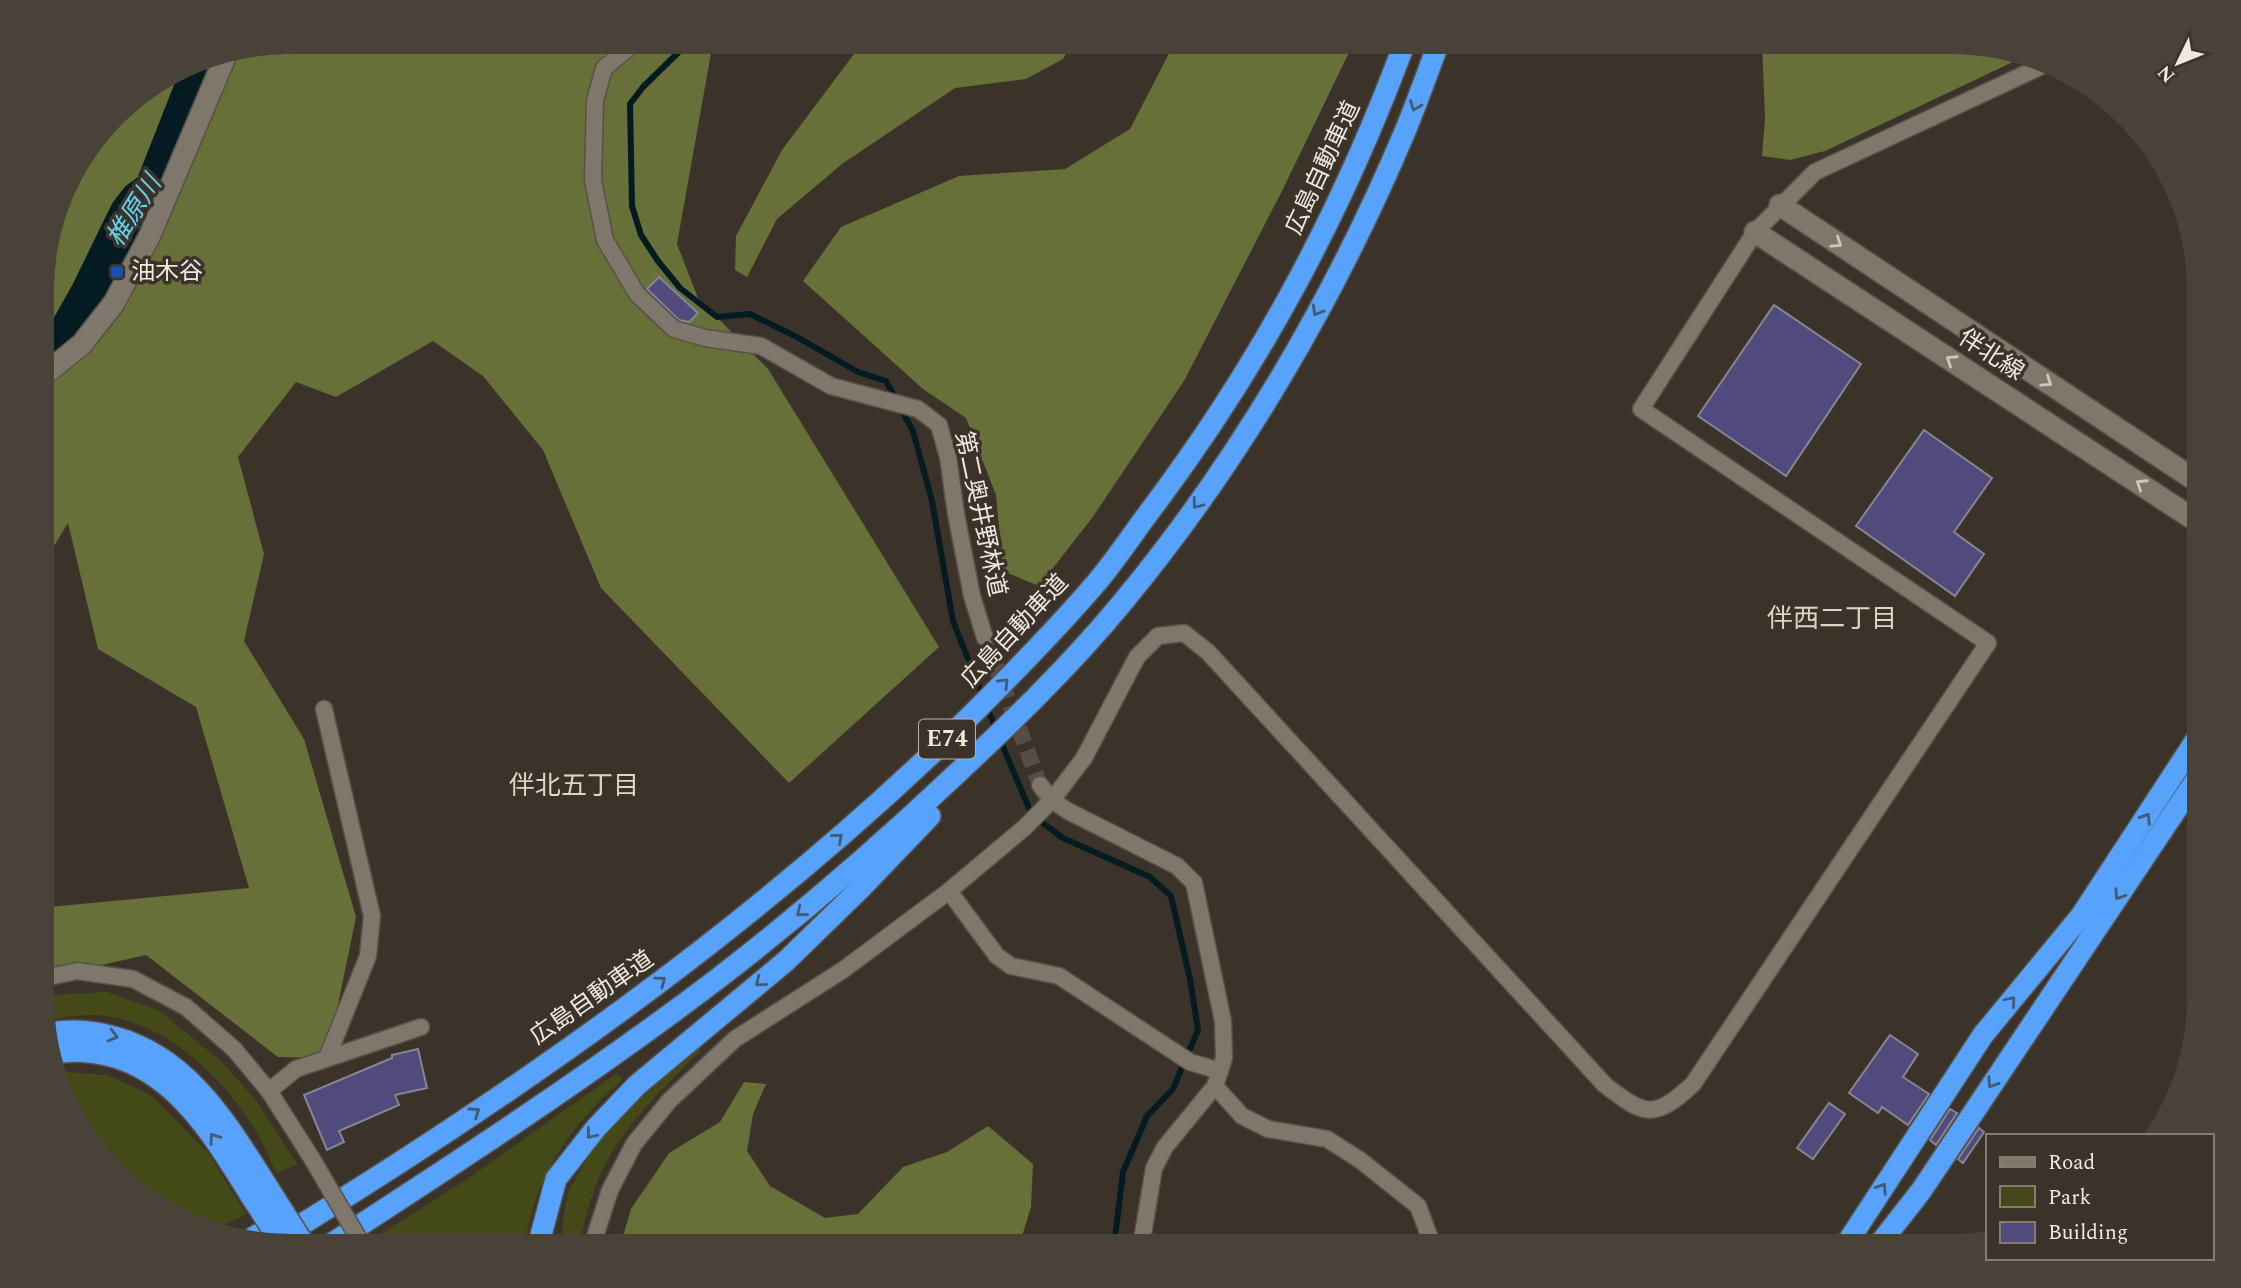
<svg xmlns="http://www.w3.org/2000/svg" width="2241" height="1288" viewBox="0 0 2241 1288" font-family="Spectral,'Noto Sans JP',serif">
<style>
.green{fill:#434a17}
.forest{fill:#677038}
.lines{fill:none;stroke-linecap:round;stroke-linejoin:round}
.stream{stroke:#051b22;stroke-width:6}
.river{stroke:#051b22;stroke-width:37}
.building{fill:#504b7c;stroke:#868693;stroke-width:2}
.street-tunnel{stroke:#564e45;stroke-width:16;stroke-dasharray:16 8;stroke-linecap:butt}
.street-casing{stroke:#575147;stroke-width:19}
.secondary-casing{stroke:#575147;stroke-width:24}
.highway-casing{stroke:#575147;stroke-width:24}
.street{stroke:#80776c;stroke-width:16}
.secondary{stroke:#80776c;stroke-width:21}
.highway{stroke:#56a2fd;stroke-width:21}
.street-bridge-casing{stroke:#575147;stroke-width:19;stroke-linecap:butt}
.highway-bridge-casing{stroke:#575147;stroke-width:24;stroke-linecap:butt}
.street-bridge{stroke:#80776c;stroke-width:16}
.highway-bridge{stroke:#56a2fd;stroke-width:21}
.oneway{stroke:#445a73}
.oneway2{stroke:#cdc7bf}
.transit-dot{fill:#1a4fb4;stroke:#3b3329;stroke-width:2.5}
.labels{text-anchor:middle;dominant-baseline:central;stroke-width:7;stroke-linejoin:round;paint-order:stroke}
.shield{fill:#3b3329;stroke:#b8b2aa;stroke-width:2}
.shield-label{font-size:23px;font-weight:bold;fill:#eee9e2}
.street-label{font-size:24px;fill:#eee9e2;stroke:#3b3329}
.poi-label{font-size:24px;fill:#eee9e2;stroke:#3b3329;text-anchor:start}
.water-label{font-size:26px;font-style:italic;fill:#64d0f2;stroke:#3b3329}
.neighbourhood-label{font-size:26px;fill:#ded5c8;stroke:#3b3329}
</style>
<rect width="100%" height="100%" fill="#3b3329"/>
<g class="green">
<path d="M 107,992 L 158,1010 L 220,1060 L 256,1100 L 297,1164 L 277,1174 C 269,1158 263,1141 253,1126 C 222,1078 175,1032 118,1018 C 95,1012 67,1016 44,1021 L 44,998 L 52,995 Z"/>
<path d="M 698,1048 L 701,1051 C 670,1081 637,1112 614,1149 C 595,1178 586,1212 579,1246 L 562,1246 L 562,1226 L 568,1192 L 591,1153 L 620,1116 Z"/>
<path d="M 66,1072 L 108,1075 L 152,1096 L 209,1154 L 246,1214 L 220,1227 L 166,1213 L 84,1135 L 61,1074 Z"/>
<path d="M 617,1073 L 622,1080 C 570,1126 534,1176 525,1246 L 392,1246 L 379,1235 L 469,1178 Z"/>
</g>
<g class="forest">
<path d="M 290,42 L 713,42 L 677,244 L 698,298 L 768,369 L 939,647 L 789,783 L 601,588 L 543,450 L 483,376 L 433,341 L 336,397 L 296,382 L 238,457 L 264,554 L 244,641 L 304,739 L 356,917 L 327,1058 L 278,1057 L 146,955 L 44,978 L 44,910 L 49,907 L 249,888 L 196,707 L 98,649 L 68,523 L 44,562 L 44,258 L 68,180 L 126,104 L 196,61 Z"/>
<path d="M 863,42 L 1072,42 L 1063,59 L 1026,79 L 955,88 L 842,164 L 777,219 L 747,277 L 735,270 L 736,236 L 782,150 Z"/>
<path d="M 1175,42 L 1354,42 L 1283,189 L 1184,381 L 1092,518 L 1039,586 L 1003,571 L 996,495 L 966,418 L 923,389 L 803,281 L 841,227 L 959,176 L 1065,169 L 1130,129 Z"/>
<path d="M 1762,42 L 1951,42 L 2017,60 L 1825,151 L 1790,160 L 1762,156 L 1765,118 Z"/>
<path d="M 744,1082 L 766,1084 L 753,1114 L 747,1151 L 770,1186 L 825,1218 L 858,1214 L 903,1167 L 947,1152 L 988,1126 L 1033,1164 L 1031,1207 L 1019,1246 L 620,1246 L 631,1209 L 669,1153 L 720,1122 Z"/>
</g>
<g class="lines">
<g class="stream">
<path d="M 689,42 L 643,87 L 630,104 L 632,206 L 641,235 L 658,261 L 680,288 L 717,317 L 750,314 L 797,337 L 858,372 L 886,381 L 913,431 L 932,501 L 953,621 L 983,697"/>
<path d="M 987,707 L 996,730"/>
<path d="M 1000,740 L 1032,815 L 1063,838 L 1150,877 L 1171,896 L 1190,979 L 1198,1030 L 1173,1089 L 1147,1116 L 1123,1172 L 1114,1246"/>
</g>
<path class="river" d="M 44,350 L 67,332 L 89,293 L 128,213 L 138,200 L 153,189 L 204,59"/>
</g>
<g class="building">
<path d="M 659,277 L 698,313 L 689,322 L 679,320 L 647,289 Z"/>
<path d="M 1774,305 L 1861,364 L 1786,476 L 1698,416 Z"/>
<path d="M 1924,430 L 1992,478 L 1954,532 L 1984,554 L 1955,596 L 1856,526 Z"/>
<path d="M 1890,1035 L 1918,1054 L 1903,1077 L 1929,1094 L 1908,1125 L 1882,1107 L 1878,1113 L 1849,1093 Z"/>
<path d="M 418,1049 L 427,1088 L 395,1095 L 399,1105 L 339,1131 L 344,1142 L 327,1150 L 304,1095 L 392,1058 L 392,1055 Z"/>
<path d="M 1829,1103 L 1845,1114 L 1813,1159 L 1797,1148 Z"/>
<path d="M 1950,1109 L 1957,1113 L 1936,1145 L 1930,1140 Z"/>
<path d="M 1979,1128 L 1984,1132 L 1963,1163 L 1958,1159 Z"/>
</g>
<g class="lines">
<path class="street-tunnel" d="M 985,638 L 1040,785"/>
<g class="street-casing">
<g id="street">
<path d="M 636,42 L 604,68 L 595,101 L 593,180 L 605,240 L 637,294 L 674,329 L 705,338 L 761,346 L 831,386 L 918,409 L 939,425 L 948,457 L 956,514 L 972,596 L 985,638"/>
<path d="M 324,709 L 372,916 L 368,956 L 327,1058"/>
<path d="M 1040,785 L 1052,800 L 1068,811 L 1177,866 L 1194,883 L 1223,1021 L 1224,1058 L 1215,1086 L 1165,1147 L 1154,1168 L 1141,1246"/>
<path d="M 949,891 L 997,956 L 1011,966 L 1059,976 L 1190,1062 L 1220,1071"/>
<path d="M 44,978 L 77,971 L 133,979 L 186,1007 L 234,1049 L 269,1091 L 311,1157"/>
<path d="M 1215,1086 L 1242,1116 L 1268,1129 L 1327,1139 L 1360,1160 L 1418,1206 L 1433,1246"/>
<path d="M 269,1091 L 296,1069 L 421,1027"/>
<path d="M 592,1246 L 610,1190 L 634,1144 L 669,1101 L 735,1039 L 843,970 L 949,891 L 1024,828 L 1052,800 L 1084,758 L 1137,657 L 1158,636 L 1184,633 L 1208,652 L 1605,1085 C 1645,1116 1654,1120 1693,1084 L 1988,643 L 1641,409 L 1755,232 L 1815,172 L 2042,66"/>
</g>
</g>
<g class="secondary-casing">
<g id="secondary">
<path d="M 1780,205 L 2198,482"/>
<path d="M 1755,232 L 2198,522"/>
<path d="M 44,375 L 82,344 L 114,303 L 150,235 L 226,55"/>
</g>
</g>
<g class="highway-casing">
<g id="highway">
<path d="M 46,1034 C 69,1029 91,1030 114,1037 C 189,1057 228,1125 267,1186"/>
<path d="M 53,1054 C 71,1049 89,1051 107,1055 C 177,1071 216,1140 251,1196"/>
<path d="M 254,1237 L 286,1219"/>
<path d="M 278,1239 C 515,1094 745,933 946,740 C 998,689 1050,637 1097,582 C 1117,558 1134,532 1153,507 C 1261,363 1342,212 1405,42"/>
<path d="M 328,1246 C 459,1161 591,1075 716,980 C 798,917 877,849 952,778 C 1012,722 1070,666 1122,603 C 1239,462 1335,298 1406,129 C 1418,100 1428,71 1439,42"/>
<path d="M 538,1246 L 556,1179 L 596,1128 L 637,1085 L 786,961 L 861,888 L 930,816"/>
<path d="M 1845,1246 L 1983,1035 L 2081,916 L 2198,737"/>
<path d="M 1878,1246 L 1921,1191 L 2198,777"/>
</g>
</g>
<use href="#street" class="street"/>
<use href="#secondary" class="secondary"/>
<use href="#highway" class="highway"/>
<g class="street-bridge-casing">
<path id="street-bridge" d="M 311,1157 L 363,1246"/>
</g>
<g class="highway-bridge-casing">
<g id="highway-bridge">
<path d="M 267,1186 L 305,1246"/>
<path d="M 251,1196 L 282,1244"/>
</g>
</g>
<use href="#street-bridge" class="street-bridge"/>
<use href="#highway-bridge" class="highway-bridge"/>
</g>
<defs><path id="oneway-chevron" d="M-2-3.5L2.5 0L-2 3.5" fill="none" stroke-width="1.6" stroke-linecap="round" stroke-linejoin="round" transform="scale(1.75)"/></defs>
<g class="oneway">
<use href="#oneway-chevron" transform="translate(1415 106) rotate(111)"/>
<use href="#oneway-chevron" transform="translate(1317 311) rotate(119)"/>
<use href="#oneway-chevron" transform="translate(1197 504) rotate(127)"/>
<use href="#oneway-chevron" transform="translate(1004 683) rotate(-45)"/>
<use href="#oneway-chevron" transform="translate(2146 818) rotate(-57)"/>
<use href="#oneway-chevron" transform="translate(838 838) rotate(-41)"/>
<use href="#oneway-chevron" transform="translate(2119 895) rotate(124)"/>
<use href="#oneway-chevron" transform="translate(801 912) rotate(141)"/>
<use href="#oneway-chevron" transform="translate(661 981) rotate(-36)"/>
<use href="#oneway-chevron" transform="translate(760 982) rotate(140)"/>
<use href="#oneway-chevron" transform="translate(2011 1001) rotate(-50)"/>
<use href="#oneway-chevron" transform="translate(113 1036) rotate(15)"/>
<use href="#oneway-chevron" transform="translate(1992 1083) rotate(123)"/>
<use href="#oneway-chevron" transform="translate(475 1112) rotate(-35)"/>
<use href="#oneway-chevron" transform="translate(591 1134) rotate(129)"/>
<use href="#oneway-chevron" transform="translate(214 1138) rotate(-125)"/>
<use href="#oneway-chevron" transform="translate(1882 1188) rotate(-57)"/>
</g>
<g class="oneway2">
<use href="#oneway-chevron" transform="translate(1837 243) rotate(34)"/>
<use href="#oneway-chevron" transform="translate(1951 360) rotate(-147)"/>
<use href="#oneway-chevron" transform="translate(2047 382) rotate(34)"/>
<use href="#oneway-chevron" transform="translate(2141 484) rotate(-147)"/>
</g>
<rect class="transit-dot" x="110" y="265" width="14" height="14" rx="3.5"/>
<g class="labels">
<rect class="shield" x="919" y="719.5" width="56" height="39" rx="5"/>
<g class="shield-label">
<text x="947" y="739">E74</text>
</g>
<g class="street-label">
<text transform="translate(1323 168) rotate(-65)">広島自動車道</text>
<text transform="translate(1991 355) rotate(33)">伴北線</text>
<text transform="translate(980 514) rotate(78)">第二奥井野林道</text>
<text transform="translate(1015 631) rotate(-47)">広島自動車道</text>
<text transform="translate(592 998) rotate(-35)">広島自動車道</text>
</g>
<g class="poi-label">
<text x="131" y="272">油木谷</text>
</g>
<g class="water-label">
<text transform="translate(134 211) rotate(-58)">椎原川</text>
</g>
<g class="neighbourhood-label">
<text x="1832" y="619">伴西二丁目</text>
<text x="574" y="786">伴北五丁目</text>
</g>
</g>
<path d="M0 0H2241V1288H0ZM290 54H1951A236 236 0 0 1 2187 290V998A236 236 0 0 1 1951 1234H290A236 236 0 0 1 54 998V290A236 236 0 0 1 290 54Z" fill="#494238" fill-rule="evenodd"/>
<rect x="1986" y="1134" width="228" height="126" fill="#3b3329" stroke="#837c73" stroke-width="2"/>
<rect x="2000" y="1157" width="35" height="10" fill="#80776c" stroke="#837c73" stroke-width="2"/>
<text x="2048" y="1169" font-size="21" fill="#eee9e2">Road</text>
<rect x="2000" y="1186" width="35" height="21" fill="#434a17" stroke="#837c73" stroke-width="2"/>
<text x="2048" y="1204" font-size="21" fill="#eee9e2">Park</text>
<rect x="2000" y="1222" width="35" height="21" fill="#504b7c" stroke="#837c73" stroke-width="2"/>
<text x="2048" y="1239" font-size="21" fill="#eee9e2">Building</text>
<g transform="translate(2178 63) rotate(227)" stroke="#3b3329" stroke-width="5" paint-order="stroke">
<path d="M0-5L12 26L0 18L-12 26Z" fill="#eee9e2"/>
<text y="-10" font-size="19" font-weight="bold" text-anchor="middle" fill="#eee9e2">N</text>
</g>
</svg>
